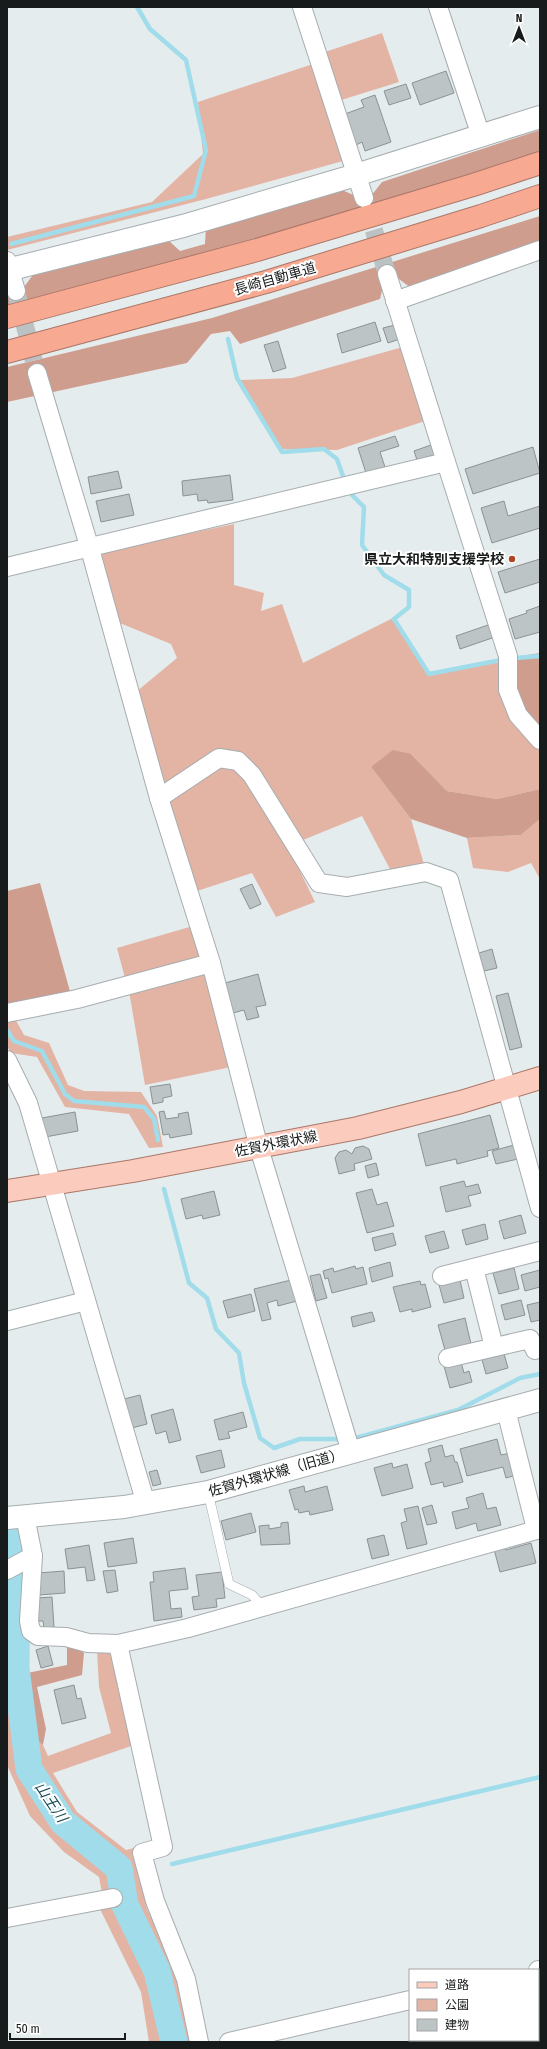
<svg xmlns="http://www.w3.org/2000/svg" width="547" height="2049" viewBox="0 0 547 2049" font-family="'Fira Sans Condensed','Noto Sans JP',sans-serif">
<style>
.green{fill:#e3b3a4}
.forest{fill:#cf9d8e}
.lines{fill:none;stroke-linecap:round;stroke-linejoin:round}
.stream{stroke:#a1dcea;stroke-width:4.5}
.river{stroke:#a1dcea;stroke-width:27}
.building{fill:#bdc4c5;stroke:#8c9293}
.minor-tunnel{stroke:#bcc2c4;stroke-width:18;stroke-dasharray:18 9;stroke-linecap:butt}
.service-casing{stroke:#a7adaf;stroke-width:10}
.minor-casing{stroke:#a7adaf;stroke-width:20}
.tertiary-casing{stroke:#a7adaf;stroke-width:24}
.primary-casing{stroke:#aa7768;stroke-width:24}
.motorway-casing{stroke:#aa7768;stroke-width:24}
.service{stroke:#fff;stroke-width:9}
.minor{stroke:#fff;stroke-width:18}
.tertiary{stroke:#fff;stroke-width:22}
.primary{stroke:#fbcbbd;stroke-width:22}
.motorway{stroke:#f8a991;stroke-width:22}
.poi-dot{fill:#ad4524;stroke:#fff;stroke-width:1.5}
.labels{text-anchor:middle;dominant-baseline:central;stroke-width:4;stroke-linejoin:round;paint-order:stroke}
.street-label{font-size:14px;fill:#181b1b;stroke:#fff}
.poi-label{font-size:14px;font-weight:bold;fill:#181b1b;stroke:#fff;text-anchor:end}
.water-label{font-size:15px;font-style:italic;fill:#174b55;stroke:#fff}
</style>
<rect width="100%" height="100%" fill="#e5ecee"/>
<g class="green">
<path d="M 382,33 L 399,82 L 338,101 L 322,53 Z"/>
<path d="M 313,64 L 343,161 L 206,199 L 7,250 L 7,237 L 152,202 L 203,154 L 198,102 Z"/>
<path d="M 403,347 L 425,421 L 337,450 L 281,449 L 240,380 L 292,378 Z"/>
<path d="M 234,524 L 234,585 L 264,593 L 261,611 L 282,604 L 303,663 L 395,617 L 428,674 L 501,662 L 513,718 L 540,749 L 540,789 L 497,799 L 447,791 L 411,754 L 371,767 L 411,819 L 425,868 L 391,871 L 362,816 L 298,842 L 249,767 L 315,902 L 276,917 L 252,873 L 194,892 L 136,692 L 177,658 L 171,644 L 115,621 L 100,552 Z"/>
<path d="M 540,819 L 540,879 L 531,863 L 508,872 L 473,868 L 467,838 L 521,835 Z"/>
<path d="M 193,926 L 203,963 L 126,982 L 117,948 Z"/>
<path d="M 205,971 L 231,1067 L 145,1085 L 129,991 Z"/>
<path d="M 14,1017 L 24,1035 L 49,1043 L 68,1085 L 84,1091 L 141,1092 L 157,1116 L 163,1147 L 149,1148 L 129,1114 L 65,1107 L 37,1057 L 11,1053 L 7,1046 L 7,1023 Z"/>
<path d="M 7,1618 L 10,1619 L 12,1729 L 22,1765 L 51,1818 L 112,1868 L 125,1921 L 151,1974 L 169,2042 L 149,2042 L 141,1992 L 100,1909 L 102,1893 L 99,1877 L 64,1852 L 30,1816 L 7,1765 Z"/>
<path d="M 97,1650 L 114,1650 L 134,1745 L 53,1773 L 77,1812 L 126,1850 L 134,1848 L 147,1909 L 181,1976 L 195,2042 L 182,2042 L 168,1979 L 133,1907 L 125,1868 L 69,1821 L 35,1766 L 30,1735 L 43,1745 L 48,1756 L 111,1733 L 99,1687 Z"/>
</g>
<g class="forest">
<path d="M 540,130 L 540,154 L 425,193 L 7,307 L 7,293 L 16,298 L 35,272 L 167,239 L 180,251 L 205,244 L 206,226 L 342,190 L 367,201 L 382,182 Z"/>
<path d="M 540,216 L 540,242 L 411,288 L 387,270 L 380,299 L 240,344 L 230,331 L 211,334 L 187,363 L 7,402 L 7,367 L 212,318 Z"/>
<path d="M 540,653 L 540,730 L 523,715 L 511,688 L 515,657 Z"/>
<path d="M 393,750 L 411,754 L 447,791 L 497,799 L 540,789 L 540,819 L 521,835 L 467,838 L 411,819 L 371,767 Z"/>
<path d="M 40,883 L 71,995 L 7,1009 L 7,891 Z"/>
<path d="M 67,1640 L 84,1653 L 82,1675 L 37,1687 L 46,1729 L 43,1745 L 30,1735 L 27,1673 L 67,1665 Z"/>
</g>
<g class="lines">
<g class="stream">
<path d="M 11,244 L 194,196 L 206,150 L 186,60 L 150,29 L 137,7"/>
<path d="M 228,339 L 237,378 L 282,452 L 324,449 L 337,459 L 345,482"/>
<path d="M 352,495 L 364,507 L 362,545 L 384,575 L 409,590 L 409,607 L 394,619 L 429,674 L 501,660"/>
<path d="M 516,658 L 540,656"/>
<path d="M 7,1030 L 14,1041 L 42,1051 L 65,1094 L 74,1101 L 144,1107 L 154,1119 L 158,1140"/>
<path d="M 164,1189 L 189,1283 L 207,1298 L 216,1329 L 239,1353 L 244,1383 L 260,1438 L 274,1448 L 300,1439 L 343,1439"/>
<path d="M 352,1439 L 458,1410 L 520,1378 L 540,1374"/>
<path d="M 172,1864 L 540,1777"/>
</g>
<path class="river" d="M 7,1534 L 17,1542 L 16,1668 L 29,1769 L 63,1822 L 119,1868 L 125,1905 L 157,1971 L 174,2042"/>
</g>
<g class="building">
<path d="M 446,71 L 454,93 L 420,105 L 412,83 Z"/>
<path d="M 406,84 L 411,98 L 389,105 L 384,91 Z"/>
<path d="M 375,95 L 391,142 L 365,151 L 362,142 L 356,145 L 345,114 L 364,107 L 361,100 Z"/>
<path d="M 375,322 L 381,341 L 342,353 L 337,334 Z"/>
<path d="M 395,325 L 400,339 L 388,343 L 383,328 Z"/>
<path d="M 278,341 L 286,368 L 273,372 L 264,345 Z"/>
<path d="M 395,436 L 399,446 L 380,452 L 385,467 L 366,473 L 358,448 Z"/>
<path d="M 431,445 L 434,455 L 417,460 L 414,451 Z"/>
<path d="M 533,447 L 540,473 L 473,494 L 465,469 Z"/>
<path d="M 118,471 L 122,488 L 91,494 L 88,477 Z"/>
<path d="M 230,475 L 233,500 L 208,503 L 207,500 L 198,501 L 197,494 L 183,496 L 182,481 Z"/>
<path d="M 129,494 L 134,515 L 101,522 L 96,501 Z"/>
<path d="M 504,501 L 508,516 L 540,506 L 540,528 L 492,543 L 481,508 Z"/>
<path d="M 540,559 L 540,582 L 505,593 L 498,572 Z"/>
<path d="M 540,606 L 540,632 L 515,639 L 509,619 L 527,613 L 526,611 Z"/>
<path d="M 491,624 L 495,637 L 460,649 L 456,636 Z"/>
<path d="M 252,884 L 261,904 L 250,909 L 240,889 Z"/>
<path d="M 492,949 L 497,968 L 484,971 L 479,953 Z"/>
<path d="M 258,974 L 266,1005 L 256,1007 L 259,1017 L 247,1020 L 244,1010 L 233,1013 L 225,983 Z"/>
<path d="M 508,993 L 522,1047 L 510,1050 L 496,996 Z"/>
<path d="M 170,1084 L 172,1096 L 163,1098 L 163,1102 L 153,1104 L 150,1087 Z"/>
<path d="M 164,1111 L 166,1119 L 179,1117 L 178,1114 L 188,1112 L 192,1134 L 170,1138 L 169,1134 L 163,1135 L 159,1112 Z"/>
<path d="M 75,1112 L 78,1131 L 45,1137 L 42,1118 Z"/>
<path d="M 490,1115 L 499,1148 L 487,1151 L 488,1156 L 457,1164 L 456,1159 L 426,1166 L 418,1134 Z"/>
<path d="M 514,1145 L 518,1159 L 496,1164 L 492,1151 Z"/>
<path d="M 363,1146 L 369,1149 L 372,1159 L 354,1164 L 355,1170 L 339,1174 L 335,1158 L 339,1152 L 346,1150 L 352,1154 L 355,1148 Z"/>
<path d="M 376,1163 L 379,1175 L 368,1178 L 365,1166 Z"/>
<path d="M 464,1181 L 466,1187 L 478,1184 L 481,1193 L 468,1196 L 471,1206 L 446,1212 L 440,1187 Z"/>
<path d="M 372,1189 L 377,1205 L 387,1202 L 394,1226 L 367,1233 L 356,1193 Z"/>
<path d="M 214,1191 L 220,1215 L 203,1219 L 202,1215 L 186,1219 L 181,1199 Z"/>
<path d="M 521,1215 L 526,1233 L 504,1239 L 499,1221 Z"/>
<path d="M 485,1224 L 488,1239 L 466,1245 L 462,1230 Z"/>
<path d="M 444,1231 L 449,1248 L 430,1253 L 425,1236 Z"/>
<path d="M 393,1233 L 396,1245 L 375,1251 L 372,1238 Z"/>
<path d="M 390,1262 L 393,1276 L 372,1282 L 369,1268 Z"/>
<path d="M 355,1266 L 356,1269 L 363,1267 L 367,1284 L 332,1293 L 328,1278 L 325,1279 L 323,1271 L 333,1268 L 334,1272 Z"/>
<path d="M 514,1268 L 519,1289 L 499,1294 L 493,1273 Z"/>
<path d="M 540,1270 L 540,1287 L 525,1291 L 521,1275 Z"/>
<path d="M 320,1274 L 327,1298 L 316,1301 L 310,1276 Z"/>
<path d="M 459,1276 L 464,1298 L 444,1303 L 438,1281 Z"/>
<path d="M 291,1280 L 297,1301 L 278,1306 L 277,1300 L 267,1303 L 271,1319 L 262,1321 L 254,1289 Z"/>
<path d="M 420,1281 L 421,1285 L 425,1284 L 431,1307 L 412,1312 L 412,1309 L 400,1312 L 393,1287 Z"/>
<path d="M 251,1294 L 255,1311 L 228,1318 L 223,1301 Z"/>
<path d="M 521,1300 L 525,1315 L 505,1320 L 501,1305 Z"/>
<path d="M 540,1302 L 540,1320 L 531,1322 L 527,1305 Z"/>
<path d="M 372,1312 L 375,1321 L 353,1327 L 351,1317 Z"/>
<path d="M 465,1318 L 471,1344 L 445,1350 L 438,1325 Z"/>
<path d="M 503,1350 L 508,1368 L 486,1374 L 481,1356 Z"/>
<path d="M 461,1362 L 464,1373 L 469,1371 L 472,1382 L 450,1388 L 444,1366 Z"/>
<path d="M 140,1395 L 147,1424 L 132,1428 L 124,1399 Z"/>
<path d="M 173,1409 L 181,1440 L 169,1443 L 166,1431 L 156,1434 L 151,1415 Z"/>
<path d="M 243,1412 L 247,1427 L 228,1432 L 230,1438 L 219,1440 L 214,1420 Z"/>
<path d="M 497,1439 L 501,1455 L 511,1453 L 517,1475 L 506,1478 L 503,1467 L 467,1476 L 460,1449 Z"/>
<path d="M 442,1445 L 445,1457 L 453,1455 L 455,1462 L 457,1462 L 463,1482 L 444,1487 L 443,1482 L 431,1485 L 425,1463 L 431,1461 L 428,1449 Z"/>
<path d="M 221,1450 L 225,1467 L 201,1473 L 196,1456 Z"/>
<path d="M 392,1463 L 393,1468 L 407,1464 L 413,1488 L 382,1496 L 374,1468 Z"/>
<path d="M 157,1470 L 161,1484 L 153,1486 L 149,1472 Z"/>
<path d="M 304,1486 L 305,1492 L 327,1486 L 333,1510 L 310,1515 L 309,1511 L 299,1513 L 298,1509 L 295,1510 L 289,1490 Z"/>
<path d="M 483,1493 L 487,1509 L 496,1507 L 501,1525 L 478,1531 L 476,1523 L 456,1529 L 452,1512 L 469,1508 L 466,1498 Z"/>
<path d="M 432,1505 L 437,1523 L 427,1525 L 422,1508 Z"/>
<path d="M 418,1506 L 427,1544 L 407,1549 L 401,1523 L 407,1521 L 404,1509 Z"/>
<path d="M 251,1513 L 256,1532 L 226,1540 L 221,1521 Z"/>
<path d="M 288,1522 L 290,1544 L 261,1545 L 259,1526 L 269,1525 L 269,1529 L 281,1527 L 281,1523 Z"/>
<path d="M 384,1535 L 389,1555 L 372,1559 L 367,1539 Z"/>
<path d="M 133,1538 L 137,1563 L 108,1567 L 104,1543 Z"/>
<path d="M 531,1543 L 536,1563 L 500,1572 L 494,1549 L 505,1546 L 506,1550 Z"/>
<path d="M 89,1545 L 95,1580 L 87,1581 L 85,1567 L 68,1569 L 65,1549 Z"/>
<path d="M 185,1568 L 188,1589 L 169,1591 L 171,1609 L 181,1608 L 182,1617 L 154,1621 L 150,1582 L 154,1582 L 153,1572 Z"/>
<path d="M 115,1570 L 118,1591 L 107,1593 L 103,1571 Z"/>
<path d="M 64,1571 L 65,1593 L 39,1595 L 38,1573 Z"/>
<path d="M 222,1572 L 225,1598 L 216,1599 L 217,1607 L 194,1610 L 192,1597 L 199,1596 L 196,1575 Z"/>
<path d="M 52,1597 L 54,1627 L 44,1628 L 43,1621 L 38,1621 L 36,1598 Z"/>
<path d="M 48,1646 L 53,1665 L 41,1668 L 36,1650 Z"/>
<path d="M 74,1685 L 77,1699 L 81,1698 L 86,1718 L 62,1724 L 54,1690 Z"/>
</g>
<g class="lines">
<g class="minor-tunnel">
<path d="M 366,204 L 387,274"/>
<path d="M 16,291 L 37,373"/>
</g>
<g class="service-casing">
<path id="service" d="M 208,1492 L 229,1584 L 252,1595 L 263,1607"/>
</g>
<g class="minor-casing">
<g id="minor">
<path d="M 302,7 L 364,198"/>
<path d="M 438,7 L 481,136"/>
<path d="M 7,261 L 16,291"/>
<path d="M 395,301 L 540,250"/>
<path d="M 37,373 L 90,549 L 159,798 L 211,963 L 259,1148 L 351,1452"/>
<path d="M 446,462 L 508,656 L 508,690 L 518,715 L 540,740"/>
<path d="M 7,567 L 446,462 L 387,274"/>
<path d="M 159,798 L 219,758 L 238,761 L 252,775 L 319,883 L 347,887 L 426,872 L 449,880 L 540,1208"/>
<path d="M 7,1013 L 77,999 L 211,963"/>
<path d="M 7,1060 L 28,1103 L 146,1504"/>
<path d="M 474,1268 L 494,1347"/>
<path d="M 442,1276 L 540,1251"/>
<path d="M 7,1321 L 86,1301"/>
<path d="M 448,1358 L 530,1339 L 535,1350 L 540,1348"/>
<path d="M 506,1410 L 536,1529"/>
<path d="M 25,1516 L 33,1556 L 29,1621 L 31,1631 L 38,1636 L 66,1637 L 88,1643 L 118,1644 L 188,1628 L 540,1529"/>
<path d="M 7,1570 L 33,1556"/>
<path d="M 118,1644 L 163,1847 L 142,1853 L 155,1901 L 186,1979 L 199,2042"/>
<path d="M 7,1918 L 113,1898"/>
<path d="M 538,1970 L 540,1970"/>
<path d="M 229,2042 L 410,2000"/>
</g>
</g>
<g class="tertiary-casing">
<g id="tertiary">
<path d="M 7,270 L 183,226 L 356,175 L 540,117"/>
<path d="M 7,1518 L 124,1507 L 208,1492 L 540,1400"/>
</g>
</g>
<g class="primary-casing">
<path id="primary" d="M 7,1191 L 133,1171 L 358,1128 L 461,1102 L 540,1078"/>
</g>
<g class="motorway-casing">
<g id="motorway">
<path d="M 7,317 L 257,250 L 473,185 L 540,163"/>
<path d="M 7,352 L 266,282 L 481,216 L 540,196"/>
</g>
</g>
<use href="#service" class="service"/>
<use href="#minor" class="minor"/>
<use href="#tertiary" class="tertiary"/>
<use href="#primary" class="primary"/>
<use href="#motorway" class="motorway"/>
</g>
<circle class="poi-dot" cx="512" cy="559" r="4"/>
<g class="labels">
<g class="street-label">
<text transform="translate(275 279) rotate(-16)">長崎自動車道</text>
<text transform="translate(276 1144) rotate(-11)">佐賀外環状線</text>
<text transform="translate(276 1473) rotate(-16)">佐賀外環状線（旧道）</text>
</g>
<g class="poi-label">
<text x="504" y="559">県立大和特別支援学校</text>
</g>
<g class="water-label">
<text transform="translate(51 1802) rotate(56)">山王川</text>
</g>
</g>
<rect width="547" height="2049" fill="none" stroke="#181b1b" stroke-width="16"/>
<rect x="409" y="1969" width="130" height="72" fill="#ffffff" stroke="#a3a4a4"/>
<rect x="417" y="1982" width="20" height="6" fill="#fbcbbd" stroke="#a3a4a4"/>
<text x="445" y="1989" font-size="12" fill="#181b1b">道路</text>
<rect x="417" y="1999" width="20" height="12" fill="#e3b3a4" stroke="#a3a4a4"/>
<text x="445" y="2009" font-size="12" fill="#181b1b">公園</text>
<rect x="417" y="2019" width="20" height="12" fill="#bdc4c5" stroke="#a3a4a4"/>
<text x="445" y="2029" font-size="12" fill="#181b1b">建物</text>
<g transform="translate(519 28)" stroke="#ffffff" stroke-width="3" paint-order="stroke">
<path d="M0-3L7 15L0 10L-7 15Z" fill="#181b1b"/>
<text y="-6" font-size="11" font-weight="bold" text-anchor="middle" fill="#181b1b">N</text>
</g>
<path d="M10 2033v6h115v-6" fill="none" stroke="#181b1b" stroke-width="2"/>
<text x="16" y="2033" font-size="12" fill="#181b1b" stroke="#ffffff" stroke-width="3" paint-order="stroke">50 m</text>
</svg>
